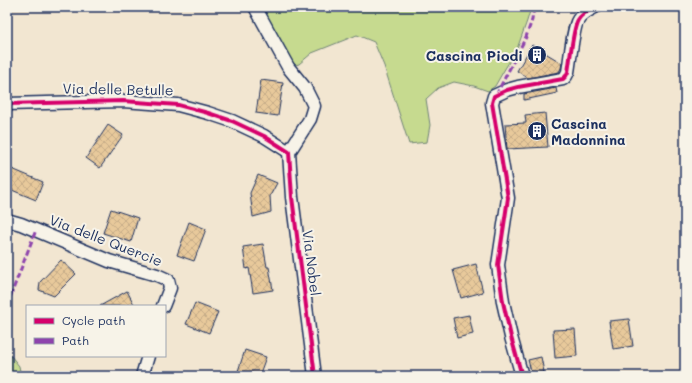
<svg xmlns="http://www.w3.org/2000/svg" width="692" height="383" viewBox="0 0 692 383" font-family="Mali,sans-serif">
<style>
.grass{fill:#c6da8f;stroke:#708476}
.forest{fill:url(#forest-firs);stroke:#708476}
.building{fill:url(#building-cross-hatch);stroke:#1b2f5e}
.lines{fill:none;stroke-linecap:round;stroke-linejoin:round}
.minor-casing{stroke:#1b2f5e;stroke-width:15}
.minor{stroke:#f7f3e8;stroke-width:12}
.quiet{stroke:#8e44ad;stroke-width:3;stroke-dasharray:6 3;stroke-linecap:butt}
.cycleway-casing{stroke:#f7f3e8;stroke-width:6}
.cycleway{stroke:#d6006c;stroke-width:4}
.labels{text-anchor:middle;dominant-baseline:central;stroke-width:4;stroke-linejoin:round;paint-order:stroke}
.poi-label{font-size:14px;font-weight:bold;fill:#1b2f5e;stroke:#f7f3e8;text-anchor:end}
.street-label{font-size:14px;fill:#1b2f5e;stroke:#f7f3e8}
</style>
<defs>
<pattern id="forest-firs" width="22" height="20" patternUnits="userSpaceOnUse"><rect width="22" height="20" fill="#c6da8f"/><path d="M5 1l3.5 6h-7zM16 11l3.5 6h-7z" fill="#aabb7e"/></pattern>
<pattern id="building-cross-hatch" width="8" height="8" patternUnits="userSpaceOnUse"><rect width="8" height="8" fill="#e8c99b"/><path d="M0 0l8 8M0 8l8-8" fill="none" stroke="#c6ad88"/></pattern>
</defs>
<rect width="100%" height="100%" fill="#f2e6d1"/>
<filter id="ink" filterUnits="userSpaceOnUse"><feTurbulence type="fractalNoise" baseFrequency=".025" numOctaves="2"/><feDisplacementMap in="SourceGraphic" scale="8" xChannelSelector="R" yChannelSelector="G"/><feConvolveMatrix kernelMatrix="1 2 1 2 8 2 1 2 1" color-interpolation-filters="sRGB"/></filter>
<g filter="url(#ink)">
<path class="grass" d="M 255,7 L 527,7 L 530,11 L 527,21 L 517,49 L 503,72 L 495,86 L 488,91 L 474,86 L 454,82 L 438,88 L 426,99 L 430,125 L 427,142 L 409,144 L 384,66 L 374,42 L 357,35 L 312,53 L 299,64 L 288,67 Z"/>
<path class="forest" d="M 7,351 L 19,366 L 21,376 L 7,376 Z"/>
<g class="building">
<path d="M 532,45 L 562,63 L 561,68 L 559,72 L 528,78 L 517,71 Z"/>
<path d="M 261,80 L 283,83 L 278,116 L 256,113 Z"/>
<path d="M 556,88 L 557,93 L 524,100 L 524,94 Z"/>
<path d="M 545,113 L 548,147 L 507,149 L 505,124 L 526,123 L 525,115 Z"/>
<path d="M 108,125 L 123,135 L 100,168 L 86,158 Z"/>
<path d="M 12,169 L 43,182 L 36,200 L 7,188 L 7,181 Z"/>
<path d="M 258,175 L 277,183 L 270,196 L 271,212 L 253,217 L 250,193 Z"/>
<path d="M 111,209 L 138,218 L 131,242 L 103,233 Z"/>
<path d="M 189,222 L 206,229 L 194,261 L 177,255 Z"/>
<path d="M 263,244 L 267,267 L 269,267 L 273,290 L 253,293 L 249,268 L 246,269 L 243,247 Z"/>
<path d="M 61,260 L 76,274 L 54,296 L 39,290 L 40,282 Z"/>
<path d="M 476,264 L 483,292 L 461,298 L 453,270 Z"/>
<path d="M 127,291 L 135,306 L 100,306 Z"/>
<path d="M 195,303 L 218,312 L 209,333 L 186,324 Z"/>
<path d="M 469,315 L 473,334 L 457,338 L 453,318 Z"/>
<path d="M 629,319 L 633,346 L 613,349 L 609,321 Z"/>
<path d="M 575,329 L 577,356 L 555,358 L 553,330 Z"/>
<path d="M 245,350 L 266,357 L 259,376 L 244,376 L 237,374 Z"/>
<path d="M 541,357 L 544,372 L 532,375 L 528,360 Z"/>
</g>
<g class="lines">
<g class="minor-casing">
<g id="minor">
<path d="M 255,7 L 288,67 L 305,88 L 314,106 L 310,119 L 289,152"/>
<path d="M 7,104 L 123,101 L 178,105 L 208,113 L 232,121 L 264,136 L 289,152"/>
<path d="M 289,152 L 292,197 L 315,376"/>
<path d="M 7,220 L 21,224 L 109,261 L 157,275 L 168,280 L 170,288 L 163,306"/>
<path d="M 142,376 L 148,356"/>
<path d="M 522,376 L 511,337 L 503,302 L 498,265 L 508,198 L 492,103 L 494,96 L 507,90 L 518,87 L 563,79 L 566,76 L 568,72 C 570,61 573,27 578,20 C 582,13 589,10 595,7"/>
</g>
</g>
<use href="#minor" class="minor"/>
<g class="quiet">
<path d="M 496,95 L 526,37 L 532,20 L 534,7"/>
<path d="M 7,305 L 36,230"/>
<path d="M 7,374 L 8,376"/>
</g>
<g class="cycleway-casing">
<g id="cycleway">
<path d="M 7,104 L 123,101 L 178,105 L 208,113 L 232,121 L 264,136 L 289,152 L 292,197 L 315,376"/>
<path d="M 522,376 L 511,337 L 503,302 L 498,265 L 508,198 L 492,103 L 494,96 L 507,90 L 518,87 L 563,79 L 566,76 L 568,72 C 570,61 573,27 578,20 C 582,13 589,10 595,7"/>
</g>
</g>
<use href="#cycleway" class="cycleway"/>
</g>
</g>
<defs>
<g id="building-disc" transform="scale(1)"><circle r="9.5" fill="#1b2f5e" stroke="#f7f3e8"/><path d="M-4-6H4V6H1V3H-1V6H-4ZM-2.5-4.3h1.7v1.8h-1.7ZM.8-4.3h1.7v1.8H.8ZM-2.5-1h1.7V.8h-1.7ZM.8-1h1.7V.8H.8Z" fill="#fff"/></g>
</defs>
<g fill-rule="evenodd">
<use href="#building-disc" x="537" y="55"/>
<use href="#building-disc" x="537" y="131"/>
</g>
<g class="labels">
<g class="poi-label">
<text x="523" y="55">Cascina Piodi</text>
<text x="551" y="123" text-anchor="start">Cascina<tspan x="551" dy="16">Madonnina</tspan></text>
</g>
<g class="street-label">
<text transform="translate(118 89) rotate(1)">Via delle Betulle</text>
<text transform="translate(106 240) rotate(21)">Via delle Quercie</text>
<text transform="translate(312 263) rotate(83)">Via Nobel</text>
</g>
</g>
<rect width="692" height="383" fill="none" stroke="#f7f3e8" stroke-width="24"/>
<rect x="12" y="12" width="668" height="359" fill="none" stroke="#1b2f5e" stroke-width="1.5" filter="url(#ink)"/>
<rect x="26" y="305" width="140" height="52" fill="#f7f3e8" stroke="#9fa5b1"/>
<rect x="34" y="318" width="20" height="6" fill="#d6006c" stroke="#9fa5b1"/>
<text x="62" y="325" font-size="12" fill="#1b2f5e">Cycle path</text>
<rect x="34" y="338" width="20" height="6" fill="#8e44ad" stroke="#9fa5b1"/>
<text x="62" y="345" font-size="12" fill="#1b2f5e">Path</text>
</svg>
